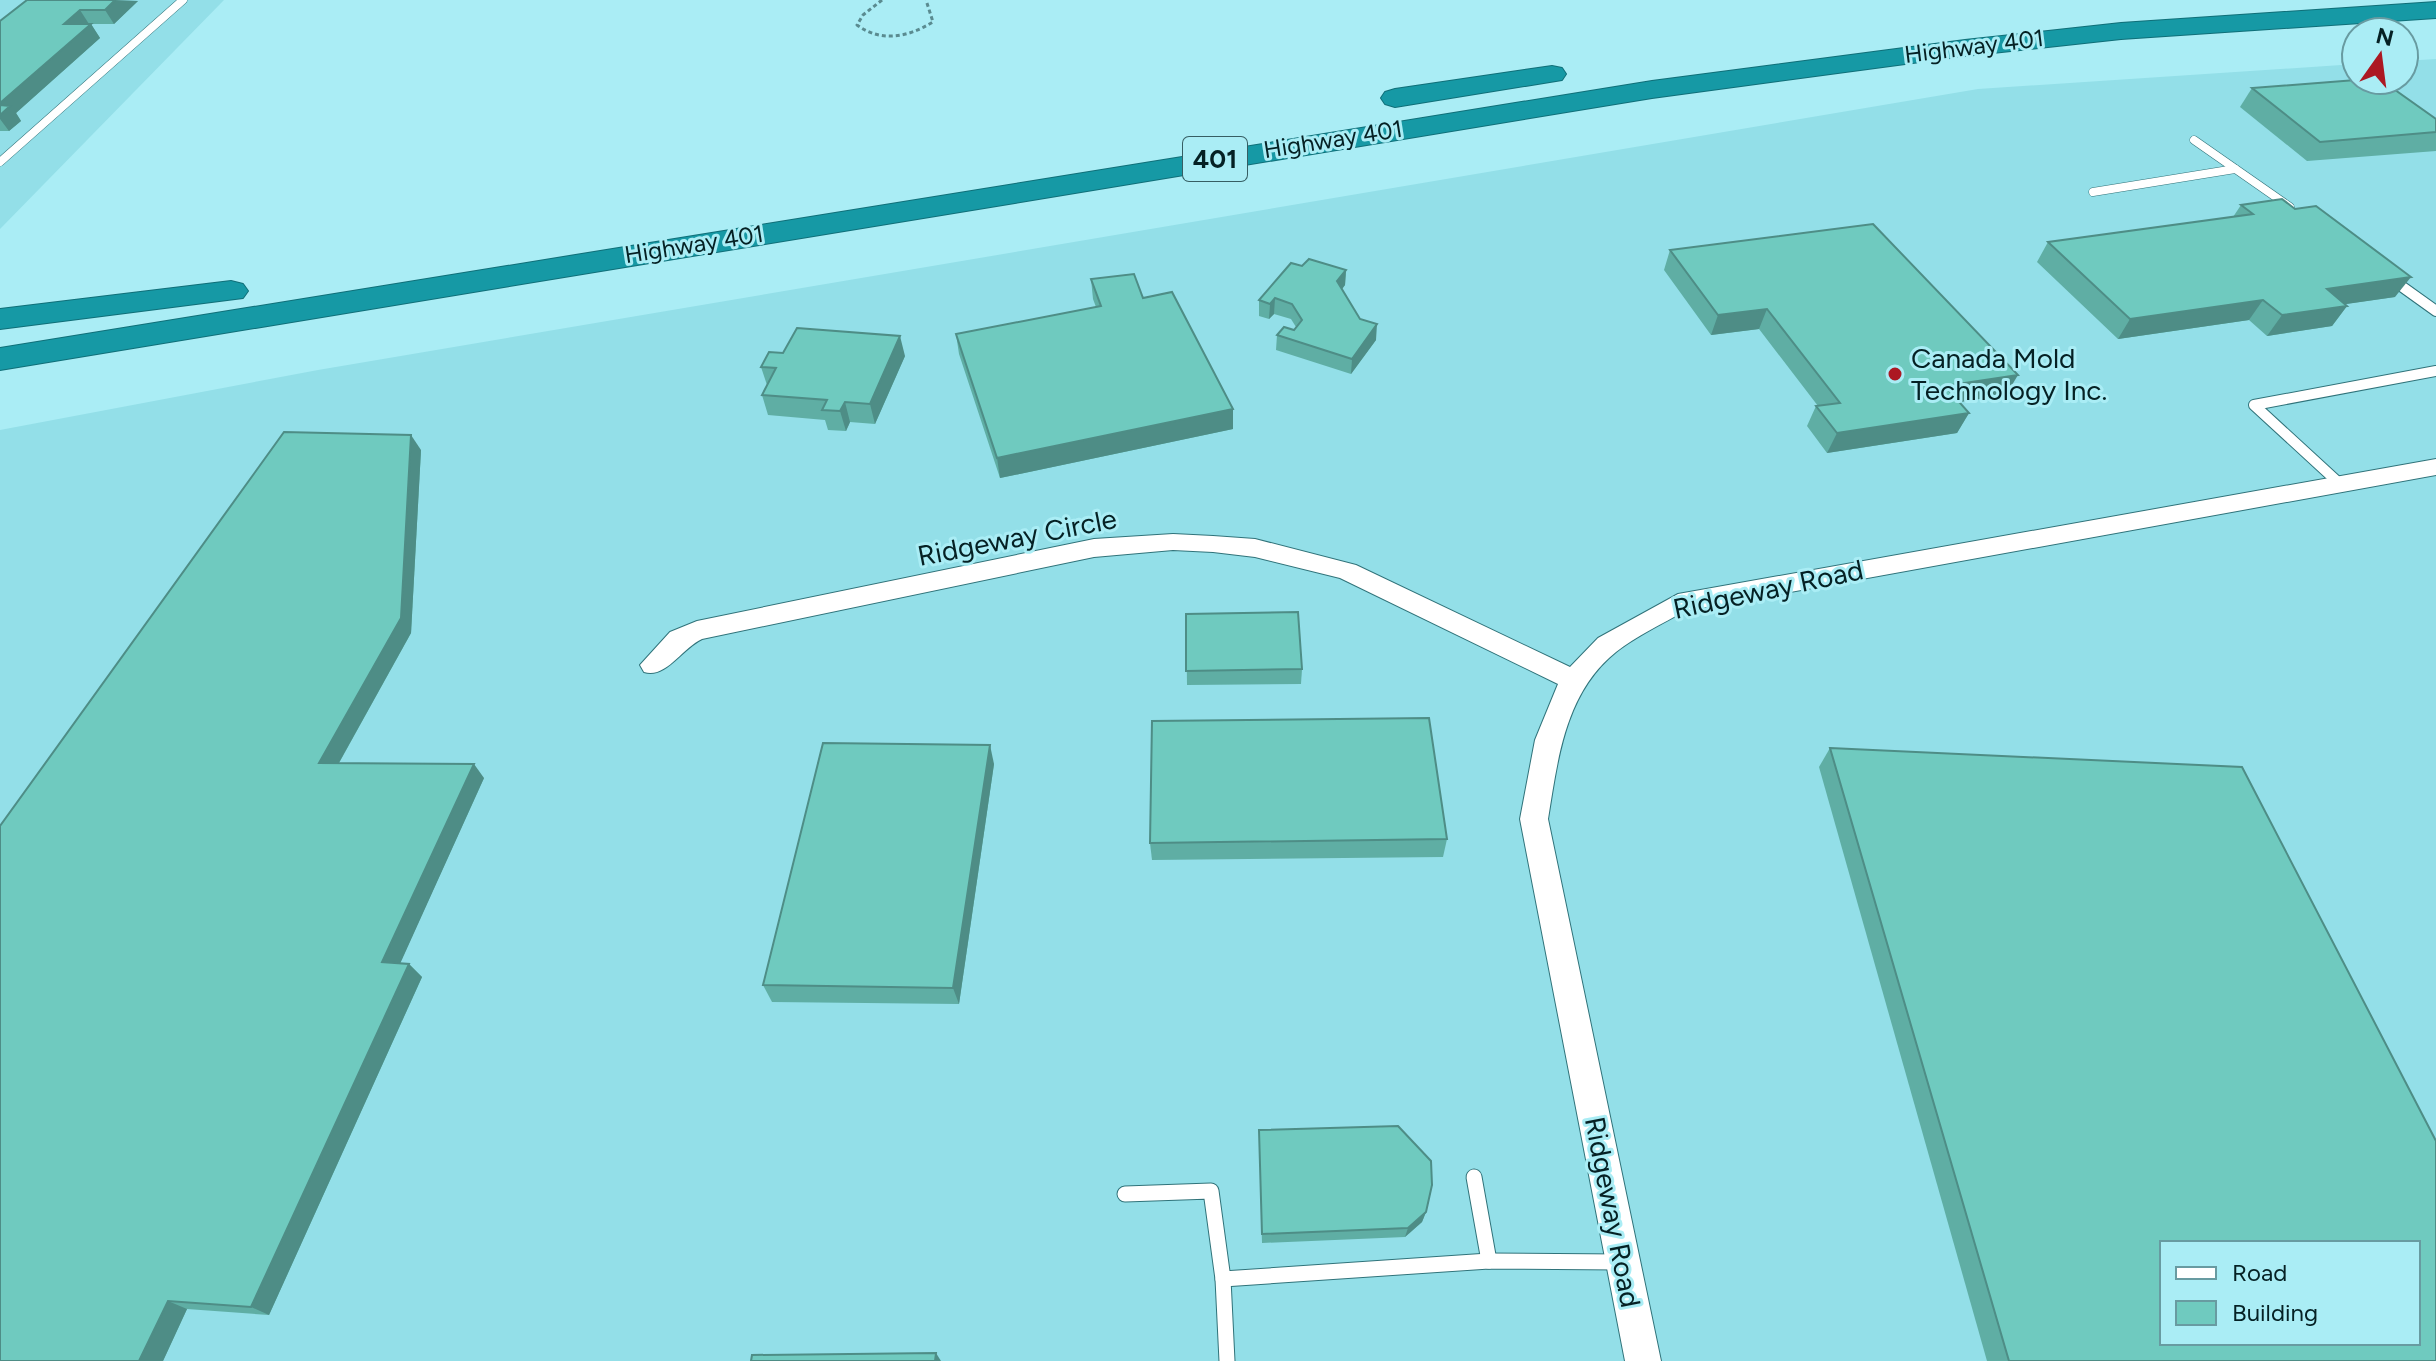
<svg xmlns="http://www.w3.org/2000/svg" width="2436" height="1361" viewBox="0 0 2436 1361" font-family="Figtree,sans-serif">
<style>
.built{fill:#93dfe8;fill-rule:evenodd}
.lines{fill:none;stroke-linecap:round;stroke-linejoin:round}
.lane-far2-casing{stroke:#30737a;stroke-width:9}
.lane-far1-casing{stroke:#30737a;stroke-width:12}
.lane-casing{stroke:#30737a;stroke-width:17}
.street-casing{stroke:#30737a;stroke-width:2}
.highway-casing{stroke:#106f78;stroke-width:2}
.path{stroke:#5a8b90;stroke-width:3;stroke-dasharray:4 3;stroke-linecap:butt}
.lane-far2{stroke:#fff;stroke-width:8}
.lane-far1{stroke:#fff;stroke-width:10}
.lane{stroke:#fff;stroke-width:15}
.street{fill:#fff;fill-rule:evenodd}
.highway{fill:#1699a5;fill-rule:evenodd}
.wall{fill:#5faea4}
.shaded-wall{fill:#4e8d86}
.building{fill:#6fcabf;stroke:#4e8d86;stroke-width:2;fill-rule:evenodd}
.poi-dot{fill:#ac1822;stroke:#aaedf5;stroke-width:3}
.labels{text-anchor:middle;dominant-baseline:central;stroke-width:6;stroke-linejoin:round;paint-order:stroke}
.far-street-label{font-size:24px;fill:#052124;stroke:#aaedf5}
.shield{fill:#aaedf5;stroke:#365e63;stroke-width:2}
.shield-label{font-size:26px;font-weight:bold;fill:#052124}
.poi-label{font-size:28px;fill:#052124;stroke:#aaedf5;text-anchor:start}
.street-label{font-size:28px;fill:#052124;stroke:#aaedf5}
</style>
<rect width="100%" height="100%" fill="#aaedf5"/>
<g class="built">
<path d="M 0,0 L 224,0 L 0,229 Z"/>
<path d="M 2436,59 L 2436,1361 L 0,1361 L 0,430 L 318,370 L 1978,89 L 2356,64 L 2356,80 L 2404,80 L 2404,61 ZM 2162,1243 L 2418,1243 L 2418,1343 L 2162,1343 Z"/>
</g>
<g class="lines">
<g class="lane-far2-casing">
<g id="lane-far2">
<path d="M 2194,140 L 2290,207"/>
<path d="M 0,162 L 183,0"/>
<path d="M 2093,192 L 2235,169"/>
</g>
</g>
<g class="lane-far1-casing">
<g id="lane-far1">
<path d="M 2390,278 L 2436,311"/>
<path d="M 2340,484 L 2254,405 L 2436,371"/>
</g>
</g>
<g class="lane-casing">
<g id="lane">
<path d="M 1474,1177 L 1489,1261"/>
<path d="M 1125,1194 L 1211,1191 L 1223,1279 L 1489,1261 L 1620,1262"/>
<path d="M 1223,1279 L 1227,1361"/>
</g>
</g>
<g class="street-casing">
<path id="street" d="M 2436,459 L 2436,475 L 1685,611 C 1662,624 1636,636 1616,652 C 1565,693 1558,758 1548,819 L 1661,1361 L 1625,1361 L 1520,819 L 1535,740 L 1558,684 L 1340,578 L 1255,557 L 1213,552 L 1173,550 L 1094,557 L 702,639 C 682,648 666,679 644,672 L 640,665 L 670,632 L 697,621 L 1094,539 L 1173,534 L 1213,536 L 1255,539 L 1356,565 L 1570,667 L 1598,638 L 1678,594 Z"/>
</g>
<g class="highway-casing">
<g id="highway">
<path d="M 2436,2 L 2436,18 L 2121,39 L 1965,56 L 1652,98 L 0,370 L 0,348 L 1652,81 L 1965,40 L 2121,23 Z"/>
<path d="M 1552,66 L 1562,68 L 1566,74 L 1562,80 L 1395,107 L 1385,104 L 1381,98 L 1385,92 L 1395,89 Z"/>
<path d="M 231,281 L 243,284 L 248,291 L 243,298 L 0,329 L 0,309 Z"/>
</g>
</g>
<path class="path" d="M 882,0 L 863,15 L 857,25 C 882,43 908,37 933,22 L 926,0"/>
<use href="#lane-far2" class="lane-far2"/>
<use href="#lane-far1" class="lane-far1"/>
<use href="#lane" class="lane"/>
<use href="#street" class="street"/>
<use href="#highway" class="highway"/>
</g>
<g class="wall">
<path d="M 27,0 L 138,1 L 114,24 L 91,24 L 100,38 L 16,113 L 21,121 L 9,131 L 0,131 L 0,21 Z"/>
<path d="M 2252,88 L 2436,119 L 2436,151 L 2307,161 L 2240,107 Z"/>
<path d="M 2241,205 L 2395,297 L 2345,304 L 2347,306 L 2332,326 L 2267,336 L 2249,320 L 2118,339 L 2037,262 L 2048,242 L 2233,217 Z"/>
<path d="M 1670,250 L 2006,395 L 1959,402 L 1969,413 L 1957,433 L 1827,453 L 1807,426 L 1816,406 L 1818,406 L 1759,329 L 1711,335 L 1664,270 Z"/>
<path d="M 1346,270 L 1345,285 L 1342,289 L 1360,319 L 1376,340 L 1351,374 L 1276,350 L 1277,335 L 1294,330 L 1296,327 L 1291,319 L 1274,314 L 1269,319 L 1259,316 L 1259,300 Z"/>
<path d="M 1091,279 L 1143,298 L 1233,429 L 1000,478 L 959,354 L 956,334 L 1096,307 L 1093,299 Z"/>
<path d="M 783,353 L 905,356 L 875,424 L 850,422 L 846,431 L 828,430 L 825,420 L 768,415 L 762,395 L 767,385 L 761,367 Z"/>
<path d="M 421,450 L 411,633 L 339,763 L 484,778 L 400,963 L 409,964 L 422,977 L 269,1315 L 187,1309 L 163,1361 L 0,1361 Z"/>
<path d="M 1186,614 L 1302,669 L 1301,684 L 1187,685 Z"/>
<path d="M 1830,748 L 2436,1361 L 1987,1361 L 1819,767 Z"/>
<path d="M 994,764 L 959,1004 L 772,1002 L 763,985 Z"/>
<path d="M 1447,839 L 1443,857 L 1152,860 L 1150,843 Z"/>
<path d="M 1259,1130 L 1426,1212 L 1422,1222 L 1405,1237 L 1262,1243 Z"/>
</g>
<g class="shaded-wall">
<path d="M 115,0 L 138,1 L 114,24 L 105,10 Z"/>
<path d="M 80,10 L 89,24 L 64,24 Z"/>
<path d="M 91,24 L 100,38 L 16,113 L 21,121 L 9,131 L 0,119 L 0,103 Z"/>
<path d="M 1346,270 L 1345,285 L 1336,297 L 1337,281 Z"/>
<path d="M 2411,277 L 2395,297 L 2312,309 L 2327,289 Z"/>
<path d="M 1275,298 L 1274,314 L 1269,319 L 1270,304 Z"/>
<path d="M 2263,300 L 2249,320 L 2118,339 L 2130,319 Z"/>
<path d="M 2347,306 L 2332,326 L 2267,336 L 2282,315 Z"/>
<path d="M 1767,309 L 1759,329 L 1711,335 L 1718,315 Z"/>
<path d="M 1377,324 L 1376,340 L 1351,374 L 1352,359 Z"/>
<path d="M 900,336 L 905,356 L 875,424 L 870,404 Z"/>
<path d="M 2018,375 L 2006,395 L 1934,406 L 1945,386 Z"/>
<path d="M 845,402 L 850,422 L 846,431 L 840,411 Z"/>
<path d="M 1233,409 L 1233,429 L 1000,478 L 997,458 Z"/>
<path d="M 1969,413 L 1957,433 L 1827,453 L 1837,433 Z"/>
<path d="M 411,435 L 421,450 L 411,633 L 331,777 L 319,763 Z"/>
<path d="M 990,745 L 994,764 L 959,1004 L 953,988 Z"/>
<path d="M 474,764 L 484,778 L 395,975 L 382,962 Z"/>
<path d="M 409,964 L 422,977 L 269,1315 L 251,1307 Z"/>
<path d="M 1426,1212 L 1422,1222 L 1405,1237 L 1408,1228 Z"/>
<path d="M 168,1301 L 187,1309 L 163,1361 L 139,1361 Z"/>
<path d="M 936,1353 L 941,1361 L 935,1361 Z"/>
</g>
<g class="building">
<path d="M 27,0 L 115,0 L 105,10 L 80,10 L 64,24 L 91,24 L 0,103 L 0,21 Z"/>
<path d="M 2356,80 L 2381,80 L 2436,119 L 2436,132 L 2320,142 L 2252,88 Z"/>
<path d="M 0,105 L 10,106 L 0,115 Z"/>
<path d="M 2282,199 L 2295,209 L 2316,206 L 2411,277 L 2327,289 L 2347,306 L 2282,315 L 2263,300 L 2130,319 L 2048,242 L 2253,214 L 2241,205 Z"/>
<path d="M 1873,224 L 2018,375 L 1945,386 L 1969,413 L 1837,433 L 1816,406 L 1840,403 L 1767,309 L 1718,315 L 1670,250 Z"/>
<path d="M 1309,259 L 1346,270 L 1337,281 L 1360,319 L 1377,324 L 1352,359 L 1277,335 L 1284,327 L 1294,330 L 1302,320 L 1292,304 L 1275,298 L 1270,304 L 1259,300 L 1291,263 L 1302,266 Z"/>
<path d="M 1134,274 L 1143,298 L 1172,292 L 1233,409 L 997,458 L 956,334 L 1101,306 L 1091,279 Z"/>
<path d="M 797,328 L 900,336 L 870,404 L 845,402 L 840,411 L 822,410 L 827,400 L 762,395 L 776,368 L 761,367 L 769,352 L 783,353 Z"/>
<path d="M 284,432 L 411,435 L 401,618 L 319,763 L 474,764 L 382,962 L 409,964 L 251,1307 L 168,1301 L 139,1361 L 0,1361 L 0,826 Z"/>
<path d="M 1298,612 L 1302,669 L 1186,671 L 1186,614 Z"/>
<path d="M 1429,718 L 1447,839 L 1150,843 L 1152,721 Z"/>
<path d="M 823,743 L 990,745 L 953,988 L 763,985 Z"/>
<path d="M 1830,748 L 2242,767 L 2436,1141 L 2436,1361 L 2009,1361 ZM 2162,1243 L 2418,1243 L 2418,1343 L 2162,1343 Z"/>
<path d="M 1398,1126 L 1431,1161 L 1432,1185 L 1426,1212 L 1408,1228 L 1262,1234 L 1259,1130 Z"/>
<path d="M 936,1353 L 935,1361 L 751,1361 L 752,1355 Z"/>
</g>
<circle class="poi-dot" cx="1895" cy="374" r="8"/>
<g class="labels">
<g class="far-street-label">
<text transform="translate(1974 46) rotate(-7)">Highway 401</text>
<text transform="translate(1333 139) rotate(-9)">Highway 401</text>
<text transform="translate(694 244) rotate(-9)">Highway 401</text>
</g>
<rect class="shield" x="1183" y="137" width="64" height="44" rx="6"/>
<g class="shield-label">
<text x="1215" y="159">401</text>
</g>
<g class="poi-label">
<text x="1911" y="358">Canada Mold<tspan x="1911" dy="32">Technology Inc.</tspan></text>
</g>
<g class="street-label">
<text transform="translate(1017 537) rotate(-11)">Ridgeway Circle</text>
<text transform="translate(1768 589) rotate(-12)">Ridgeway Road</text>
<text transform="translate(1613 1212) rotate(79)">Ridgeway Road</text>
</g>
</g>
<rect x="2160" y="1241" width="260" height="104" fill="#aaedf5" stroke="#689ba1" stroke-width="2"/>
<rect x="2176" y="1267" width="40" height="12" fill="#ffffff" stroke="#689ba1" stroke-width="2"/>
<text x="2232" y="1281" font-size="24" fill="#052124">Road</text>
<rect x="2176" y="1301" width="40" height="24" fill="#6fcabf" stroke="#689ba1" stroke-width="2"/>
<text x="2232" y="1321" font-size="24" fill="#052124">Building</text>
<g transform="translate(2380 56) rotate(14)"><circle r="38" fill="#aaedf5" stroke="#689ba1" stroke-width="2"/>
<path d="M0-6L14 30L0 20L-14 30Z" fill="#ac1822"/>
<text y="-12" font-size="22" font-weight="bold" text-anchor="middle" fill="#052124">N</text>
</g>
</svg>
